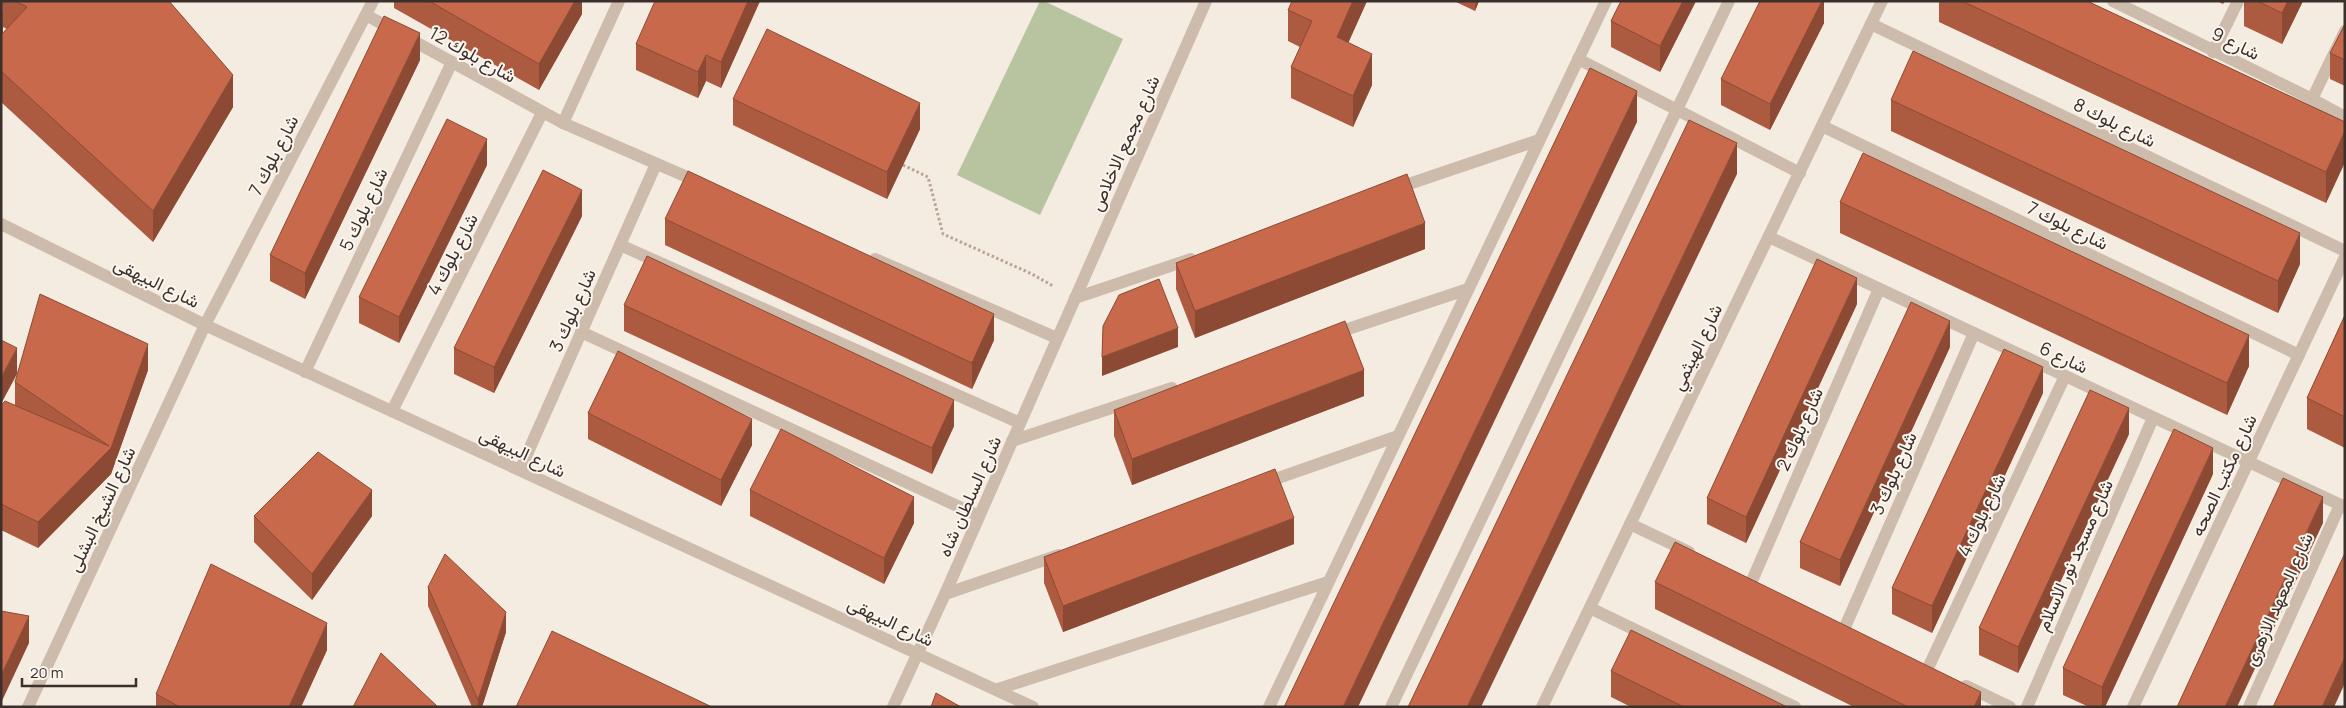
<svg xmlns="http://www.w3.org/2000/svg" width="2346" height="708" viewBox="0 0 2346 708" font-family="Manrope,Vazirmatn,sans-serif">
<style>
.green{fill:#b8c4a0}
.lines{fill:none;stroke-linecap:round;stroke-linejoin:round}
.path{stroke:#b9a596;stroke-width:3;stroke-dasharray:2.5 2.5;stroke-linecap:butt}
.minor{stroke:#cdbbac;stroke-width:12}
.wall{fill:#ac5a40;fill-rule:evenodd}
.shaded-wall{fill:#8c4a34}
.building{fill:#c8694b;stroke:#8c4a34}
.labels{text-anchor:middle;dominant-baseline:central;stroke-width:4;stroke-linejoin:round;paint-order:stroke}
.street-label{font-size:18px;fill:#3b302b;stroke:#fbf5ee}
</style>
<rect width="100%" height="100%" fill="#f4ebe1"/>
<path class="green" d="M 1040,1 L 1044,1 L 1123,39 L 1040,215 L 957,175 Z"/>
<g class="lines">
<path class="path" d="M 903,165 L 928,177 L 943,234 L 1032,274 L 1053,286"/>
<g class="minor">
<path d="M 2113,1 L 2312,99 L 2345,117"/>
<path d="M 366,15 L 563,123 L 701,183"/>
<path d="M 1871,24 L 2345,251"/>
<path d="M 2213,52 L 2238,1"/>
<path d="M 1578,59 L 1800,173"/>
<path d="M 2312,99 L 2345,31"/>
<path d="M 563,123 L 619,1"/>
<path d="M 1822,126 L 2299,355"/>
<path d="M 1394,189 L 1539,140"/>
<path d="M 1,224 L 205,325 L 1033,707"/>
<path d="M 1769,237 L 2345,507"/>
<path d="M 620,245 L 1020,423"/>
<path d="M 875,259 L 1057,338"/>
<path d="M 1075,298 L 1191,259"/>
<path d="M 581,332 L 979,516"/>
<path d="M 1333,334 L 1468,289"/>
<path d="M 305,372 L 452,62"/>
<path d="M 392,411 L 542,113"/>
<path d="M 1012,441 L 1172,388"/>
<path d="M 520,470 L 656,164"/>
<path d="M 1264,483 L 1398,436"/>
<path d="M 1630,524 L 1689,552"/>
<path d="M 1751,583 L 1879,289"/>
<path d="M 945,594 L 1059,555"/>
<path d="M 1590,608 L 1795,707"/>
<path d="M 1845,627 L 1974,333"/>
<path d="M 1928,668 L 2065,376"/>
<path d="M 1966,686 L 2010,707"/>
<path d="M 998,689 L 1328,582"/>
<path d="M 28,707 L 205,325 L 373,1"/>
<path d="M 893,707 L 945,594 L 1206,1"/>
<path d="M 1269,707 L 1606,1"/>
<path d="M 1391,707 L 1729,1"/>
<path d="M 1542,707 L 1882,1"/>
<path d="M 2027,707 L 2153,418"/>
<path d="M 2133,707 L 2345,257"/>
<path d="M 2249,707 L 2340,505"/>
</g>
</g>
<g class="wall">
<path d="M 1,1 L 169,1 L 233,107 L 153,242 L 1,102 ZM 3,27 L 7,29 L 3,33 Z"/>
<path d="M 394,1 L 582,1 L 582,14 L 539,90 L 394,8 Z"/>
<path d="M 760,1 L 721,88 L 706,81 L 698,98 L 636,70 L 636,44 Z"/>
<path d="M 1367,1 L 1348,43 L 1372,85 L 1353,127 L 1291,98 L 1291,67 L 1300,47 L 1288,41 L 1288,10 Z"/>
<path d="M 1454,1 L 1479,1 L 1475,11 Z"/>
<path d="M 1621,1 L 1696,1 L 1660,72 L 1611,47 L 1611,21 Z"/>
<path d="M 1824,1 L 1824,23 L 1770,130 L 1721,105 L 1721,79 Z"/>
<path d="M 1939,1 L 2087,1 L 2345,122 L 2345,162 L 2326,203 L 1939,22 Z"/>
<path d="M 2217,1 L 2225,1 L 2223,4 Z"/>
<path d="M 2244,1 L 2303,1 L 2282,44 L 2244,26 Z"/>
<path d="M 2345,24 L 2345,86 L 2330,79 L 2330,53 Z"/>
<path d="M 420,60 L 305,299 L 270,281 L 270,255 Z"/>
<path d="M 733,99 L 920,129 L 887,199 L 733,125 Z"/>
<path d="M 1891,100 L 2300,264 L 2278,313 L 1891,131 Z"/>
<path d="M 487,165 L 399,343 L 359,323 L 359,297 Z"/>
<path d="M 1840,202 L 2249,366 L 2227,415 L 1840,233 Z"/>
<path d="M 582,216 L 494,393 L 454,374 L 454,348 Z"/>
<path d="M 665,219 L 994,340 L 972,389 L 665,245 Z"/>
<path d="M 1425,249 L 1195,338 L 1176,289 L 1176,263 Z"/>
<path d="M 1857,304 L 1746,543 L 1707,524 L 1707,498 Z"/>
<path d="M 624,305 L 954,426 L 932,474 L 624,331 Z"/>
<path d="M 2345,315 L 2345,448 L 2307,429 L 2307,398 Z"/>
<path d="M 1950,347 L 1840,586 L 1800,568 L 1800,542 Z"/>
<path d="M 148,370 L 111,474 L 38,548 L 1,530 L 1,405 L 15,405 L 15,382 Z"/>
<path d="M 2043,393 L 1932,633 L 1892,614 L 1892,588 Z"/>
<path d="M 1364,396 L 1132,485 L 1114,436 L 1114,410 Z"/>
<path d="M 588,413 L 752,445 L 721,506 L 588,439 Z"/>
<path d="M 2129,434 L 2018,673 L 1979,655 L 1979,628 Z"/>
<path d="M 2213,474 L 2105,707 L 2089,707 L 2063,695 L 2063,668 Z"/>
<path d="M 750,490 L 914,523 L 884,584 L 750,516 Z"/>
<path d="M 254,516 L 372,516 L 312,600 L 254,542 Z"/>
<path d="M 1294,544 L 1063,632 L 1044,583 L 1044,557 Z"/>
<path d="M 1655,582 L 1981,707 L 1854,707 L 1655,609 Z"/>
<path d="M 428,587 L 506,632 L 482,707 L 472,707 L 428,606 Z"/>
<path d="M 327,650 L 301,707 L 156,707 L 156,694 Z"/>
<path d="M 1611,671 L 1787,707 L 1631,707 L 1611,697 Z"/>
</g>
<g class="shaded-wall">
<path d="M 575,1 L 582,1 L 582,14 L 539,90 L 539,64 Z"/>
<path d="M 748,1 L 760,1 L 721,88 L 721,62 Z"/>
<path d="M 1353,1 L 1367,1 L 1337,68 L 1337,37 Z"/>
<path d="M 1475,1 L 1479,1 L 1475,11 Z"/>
<path d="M 1683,1 L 1696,1 L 1660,72 L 1660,46 Z"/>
<path d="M 1822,1 L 1824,1 L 1824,23 L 1770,130 L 1770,104 Z"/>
<path d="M 2288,1 L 2303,1 L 2282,44 L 2282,13 Z"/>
<path d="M 3,11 L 3,37 L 1,42 L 1,15 Z"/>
<path d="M 420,33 L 420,60 L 305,299 L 305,273 Z"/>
<path d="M 1372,54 L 1372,85 L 1353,127 L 1353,96 Z"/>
<path d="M 706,55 L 706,81 L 698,98 L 698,72 Z"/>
<path d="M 233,75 L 233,107 L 153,242 L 153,211 Z"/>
<path d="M 1637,91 L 1637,122 L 1358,707 L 1343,707 Z"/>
<path d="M 920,103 L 920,129 L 887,199 L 887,172 Z"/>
<path d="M 2345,131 L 2345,162 L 2326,203 L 2326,172 Z"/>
<path d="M 487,139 L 487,165 L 399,343 L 399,317 Z"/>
<path d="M 1737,143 L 1737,174 L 1481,707 L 1467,707 Z"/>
<path d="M 582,190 L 582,216 L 494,393 L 494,367 Z"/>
<path d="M 1425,223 L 1425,249 L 1195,338 L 1195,311 Z"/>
<path d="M 2300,233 L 2300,264 L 2278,313 L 2278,281 Z"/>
<path d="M 1857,278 L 1857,304 L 1746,543 L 1746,517 Z"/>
<path d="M 994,314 L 994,340 L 972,389 L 972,363 Z"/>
<path d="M 1950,321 L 1950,347 L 1840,586 L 1840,560 Z"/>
<path d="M 1178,328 L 1178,347 L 1102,376 L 1102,357 Z"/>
<path d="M 2249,335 L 2249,366 L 2227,415 L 2227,383 Z"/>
<path d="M 148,344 L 148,370 L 111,474 L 38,548 L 38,522 L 111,448 Z"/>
<path d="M 17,348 L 17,374 L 1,404 L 1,378 Z"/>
<path d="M 2043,367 L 2043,393 L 1932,633 L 1932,606 Z"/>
<path d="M 1364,370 L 1364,396 L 1132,485 L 1132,459 Z"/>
<path d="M 954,400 L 954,426 L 932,474 L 932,448 Z"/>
<path d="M 2129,408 L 2129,434 L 2018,673 L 2018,647 Z"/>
<path d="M 752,419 L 752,445 L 721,506 L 721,480 Z"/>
<path d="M 2213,448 L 2213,474 L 2105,707 L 2102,707 L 2102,687 Z"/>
<path d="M 372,490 L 372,516 L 312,600 L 312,574 Z"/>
<path d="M 914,497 L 914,523 L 884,584 L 884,558 Z"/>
<path d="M 2323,497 L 2323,523 L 2237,707 L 2225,707 Z"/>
<path d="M 1294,518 L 1294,544 L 1063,632 L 1063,606 Z"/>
<path d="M 506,612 L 506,632 L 482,707 L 478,707 L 478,700 Z"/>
<path d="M 29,616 L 29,643 L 1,703 L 1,676 Z"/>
<path d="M 327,623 L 327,650 L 301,707 L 289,707 Z"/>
<path d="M 2345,657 L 2345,683 L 2334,707 L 2322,707 Z"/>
<path d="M 1981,692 L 1981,707 L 1974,707 Z"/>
</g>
<g class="building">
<path d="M 15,1 L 169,1 L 233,75 L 153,211 L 1,71 L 1,35 L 27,7 Z"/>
<path d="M 429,1 L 575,1 L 539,64 Z"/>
<path d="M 655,1 L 748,1 L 721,62 L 706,55 L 698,72 L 636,44 Z"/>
<path d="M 1292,1 L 1353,1 L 1337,37 L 1372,54 L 1353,96 L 1291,67 L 1312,21 L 1288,10 Z"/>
<path d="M 1621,1 L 1683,1 L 1660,46 L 1611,21 Z"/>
<path d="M 1760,1 L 1822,1 L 1770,104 L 1721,79 Z"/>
<path d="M 1962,1 L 2087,1 L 2345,122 L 2345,131 L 2326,172 Z"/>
<path d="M 2257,1 L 2288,1 L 2282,13 Z"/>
<path d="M 384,16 L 420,33 L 305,273 L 270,255 Z"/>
<path d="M 2345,24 L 2345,60 L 2330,53 Z"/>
<path d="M 767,29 L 920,103 L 887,172 L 733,99 Z"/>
<path d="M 1913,51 L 2300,233 L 2278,281 L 1891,100 Z"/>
<path d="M 1590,68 L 1637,91 L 1343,707 L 1284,707 Z"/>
<path d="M 447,119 L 487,139 L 399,317 L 359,297 Z"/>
<path d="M 1689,120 L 1737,143 L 1467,707 L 1408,707 Z"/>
<path d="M 1863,153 L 2249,335 L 2227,383 L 1840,202 Z"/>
<path d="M 543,170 L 582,190 L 494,367 L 454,348 Z"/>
<path d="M 688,171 L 994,314 L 972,363 L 665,219 Z"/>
<path d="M 1407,174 L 1425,223 L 1195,311 L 1176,263 Z"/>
<path d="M 647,256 L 954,400 L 932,448 L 624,305 Z"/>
<path d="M 1817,259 L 1857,278 L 1746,517 L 1707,498 Z"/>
<path d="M 1159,279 L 1178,328 L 1102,357 L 1103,326 L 1119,295 Z"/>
<path d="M 40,294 L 148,344 L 111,448 L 38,522 L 1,504 L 1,405 L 5,401 L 109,446 L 15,382 Z"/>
<path d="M 1911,302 L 1950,321 L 1840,560 L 1800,542 Z"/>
<path d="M 2345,315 L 2345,417 L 2307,398 Z"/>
<path d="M 1345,321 L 1364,370 L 1132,459 L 1114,410 Z"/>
<path d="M 1,340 L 17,348 L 1,378 Z"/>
<path d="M 2004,349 L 2043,367 L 1932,606 L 1892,588 Z"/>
<path d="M 618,351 L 752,419 L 721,480 L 588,413 Z"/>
<path d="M 2090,390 L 2129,408 L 2018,647 L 1979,628 Z"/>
<path d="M 781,429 L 914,497 L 884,558 L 750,490 Z"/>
<path d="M 2174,429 L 2213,448 L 2102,687 L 2063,668 Z"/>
<path d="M 318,452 L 372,490 L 312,574 L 254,516 Z"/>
<path d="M 1275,469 L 1294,518 L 1063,606 L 1044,557 Z"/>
<path d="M 2283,478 L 2323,497 L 2225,707 L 2177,707 Z"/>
<path d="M 1675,542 L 1981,692 L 1974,707 L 1908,707 L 1655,582 Z"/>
<path d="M 2345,553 L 2345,657 L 2322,707 L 2273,707 Z"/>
<path d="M 445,554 L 506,612 L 478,700 L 428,587 Z"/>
<path d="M 211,564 L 327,623 L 289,707 L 180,707 L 156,694 Z"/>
<path d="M 1,611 L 29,616 L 1,676 Z"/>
<path d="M 1631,630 L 1787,707 L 1684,707 L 1611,671 Z"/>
<path d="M 552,631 L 712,707 L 516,707 Z"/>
<path d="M 381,653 L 438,707 L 353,707 Z"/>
<path d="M 936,693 L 961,707 L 931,707 Z"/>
</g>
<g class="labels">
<g class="street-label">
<text transform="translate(2236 43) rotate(26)">شارع 9</text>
<text transform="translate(473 54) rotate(29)">شارع بلوك 12</text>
<text transform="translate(2115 122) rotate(26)">شارع بلوك 8</text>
<text transform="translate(1124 143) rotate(-66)">شارع مجمع الاخلاص</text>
<text transform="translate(273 155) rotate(-63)">شارع بلوك 7</text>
<text transform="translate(363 209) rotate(-65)">شارع بلوك 5</text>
<text transform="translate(2068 225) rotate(26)">شارع بلوك 7</text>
<text transform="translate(452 254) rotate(-63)">شارع بلوك 4</text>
<text transform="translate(157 282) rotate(26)">شارع البيهقى</text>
<text transform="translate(572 310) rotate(-66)">شارع بلوك 3</text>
<text transform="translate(1696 347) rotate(-64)">شارع الهيثمي</text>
<text transform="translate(2064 357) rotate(25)">شارع 6</text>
<text transform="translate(1799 429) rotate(-66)">شارع بلوك 2</text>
<text transform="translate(523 452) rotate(25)">شارع البيهقى</text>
<text transform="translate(1893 473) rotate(-66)">شارع بلوك 3</text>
<text transform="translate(2223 475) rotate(-65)">شارع مكتب الصحه</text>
<text transform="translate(969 496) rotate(-66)">شارع السلطان شاه</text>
<text transform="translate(101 509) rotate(-65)">شارع الشيخ البشلى</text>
<text transform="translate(1981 515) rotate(-65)">شارع بلوك 4</text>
<text transform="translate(2074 555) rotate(-66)">شارع مسجد نور الاسلام</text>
<text transform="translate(2278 599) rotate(-66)">شارع المعهد الازهرى</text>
<text transform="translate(891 621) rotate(25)">شارع البيهقى</text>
</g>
</g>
<rect width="2346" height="708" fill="none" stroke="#3b302b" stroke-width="5"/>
<path d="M22 678v8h114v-8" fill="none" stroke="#3b302b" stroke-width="2.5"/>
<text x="30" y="678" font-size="15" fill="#3b302b" stroke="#fbf5ee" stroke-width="4" paint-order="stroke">20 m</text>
</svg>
